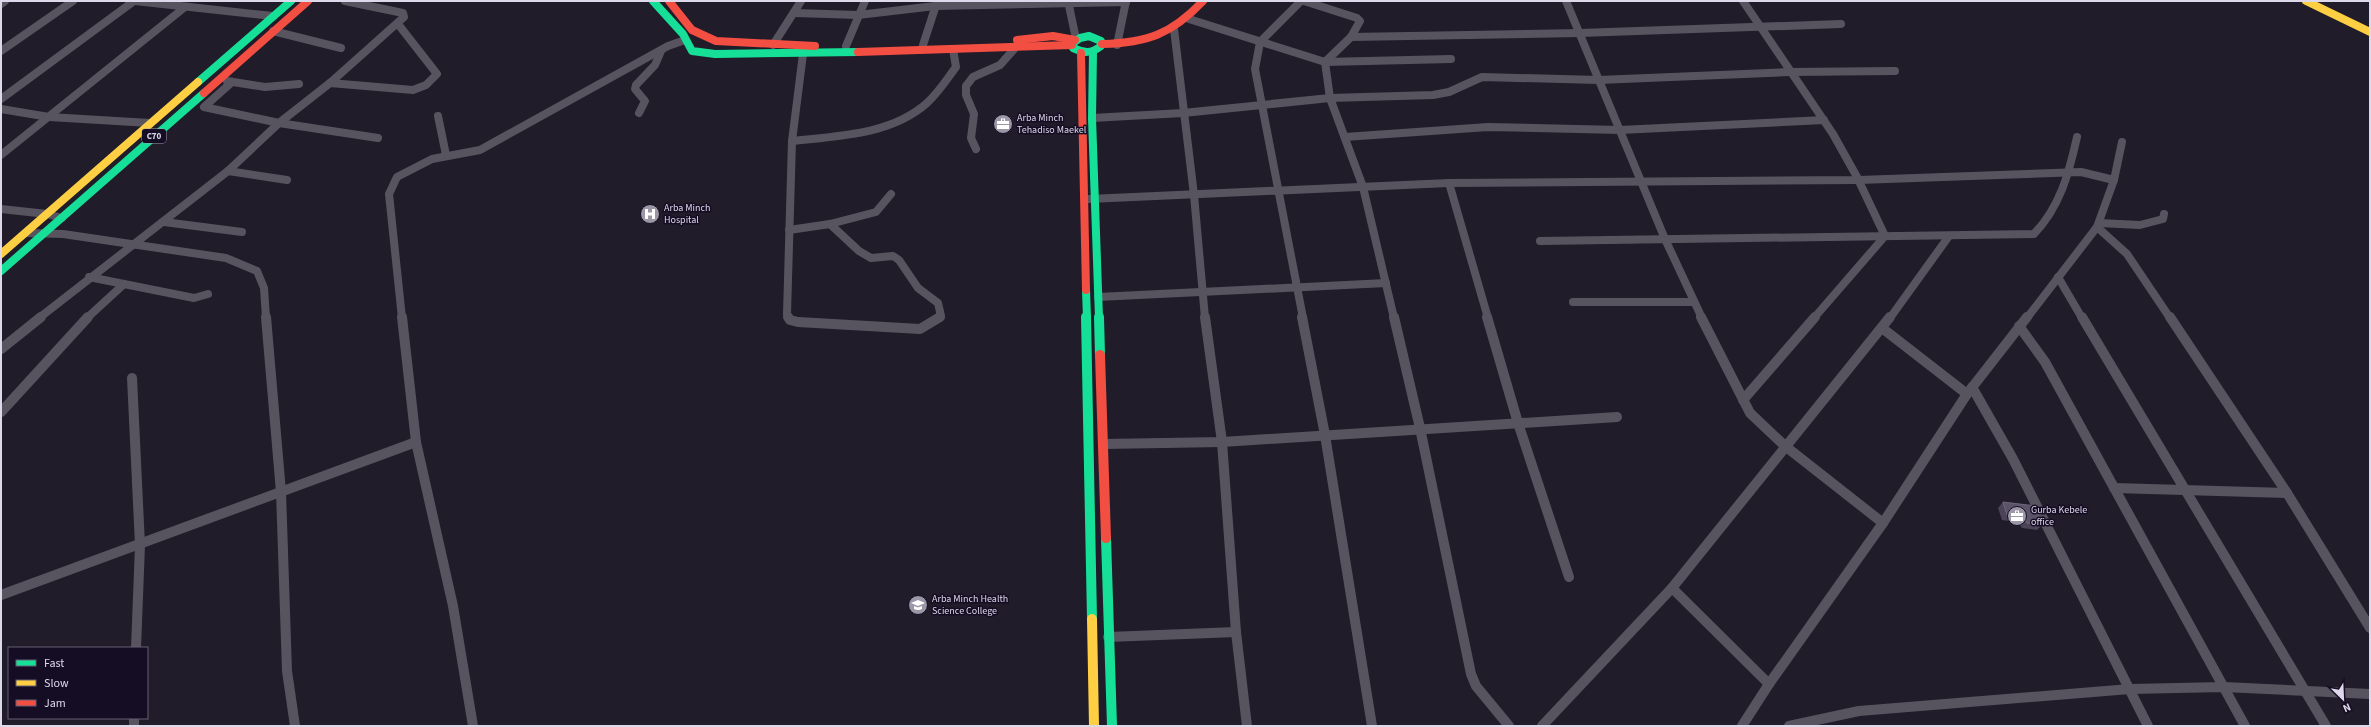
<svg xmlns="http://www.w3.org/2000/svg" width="2371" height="727" viewBox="0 0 2371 727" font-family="'Source Sans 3',sans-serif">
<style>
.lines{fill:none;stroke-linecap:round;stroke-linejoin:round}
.street-far1{stroke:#57545f;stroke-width:8}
.street{stroke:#57545f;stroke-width:10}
.fast-far1{stroke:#16e098;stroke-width:8}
.fast{stroke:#16e098;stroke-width:10}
.slow-far1{stroke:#ffcf43;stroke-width:8}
.slow{stroke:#ffcf43;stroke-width:10}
.jam-far1{stroke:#f24e42;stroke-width:8}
.jam{stroke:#f24e42;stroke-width:10}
.wall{fill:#4b4358}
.building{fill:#5b5368;stroke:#6f687c}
.labels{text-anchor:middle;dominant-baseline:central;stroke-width:3;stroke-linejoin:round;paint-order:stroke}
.shield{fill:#140d24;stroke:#a19caf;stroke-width:1}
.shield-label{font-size:9px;font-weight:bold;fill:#ddd9ea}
.poi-label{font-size:10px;fill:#ddd9ea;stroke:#140d24;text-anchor:start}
</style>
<rect width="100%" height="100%" fill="#201c29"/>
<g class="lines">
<g class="street-far1">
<path d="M 135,1 L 273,16"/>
<path d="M 1068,1 L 1076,39"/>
<path d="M 1301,1 L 1260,42 L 1255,69 L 1303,318"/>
<path d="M 1304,1 L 1357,18 L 1360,21 L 1351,37 L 1325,62"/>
<path d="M 1566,1 L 1665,239 L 1702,318"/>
<path d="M 1743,1 L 1833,134 L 1857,177 L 1885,236 L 1814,318"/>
<path d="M 1,4 L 5,1"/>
<path d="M 795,13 L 858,15 L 935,6 L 1126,2"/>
<path d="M 1189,19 L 1325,62 L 1451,59"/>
<path d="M 1174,29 L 1194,195 L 1205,318"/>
<path d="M 273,31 L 341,48"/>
<path d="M 1351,37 L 1580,33 L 1841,24"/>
<path d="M 773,45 L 801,1"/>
<path d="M 923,45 L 937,2"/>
<path d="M 1117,45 L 1126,1"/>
<path d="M 846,46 L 865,1"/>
<path d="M 1,51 L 73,1"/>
<path d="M 1325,62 L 1330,98 L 1363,187 L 1394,318"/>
<path d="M 227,81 L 265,87 L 299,84"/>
<path d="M 232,82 L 204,107 L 279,123 L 378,138"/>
<path d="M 330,83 L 413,90 L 426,85 L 437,74 L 398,24"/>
<path d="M 1,99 L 134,1"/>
<path d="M 1,109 L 49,117 L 150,123"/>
<path d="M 639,113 L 645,101 L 635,89 L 636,85 L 655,65 L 661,51"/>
<path d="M 438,116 L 446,155"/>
<path d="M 1092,118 L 1183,113 L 1330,98 L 1433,95 L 1449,92 L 1482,77 L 1599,80 L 1789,72 L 1895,71"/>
<path d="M 1345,137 L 1488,127 L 1620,130 L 1824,120"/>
<path d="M 792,141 C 838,136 891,135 927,103 C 939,92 947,79 956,67 L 953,49"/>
<path d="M 976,149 L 971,138 L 974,114 L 966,95 L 966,86 L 973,77 L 1000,65 L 1016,47"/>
<path d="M 1,155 L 185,7"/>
<path d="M 228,171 L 287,180"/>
<path d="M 1449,183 L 1488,318"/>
<path d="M 1089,199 L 1449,183 L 1859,180 L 2081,172 L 2114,180"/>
<path d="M 1,209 L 47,214 L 62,218"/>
<path d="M 164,222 L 242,232"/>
<path d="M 2099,223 L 2140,225 L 2163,219 L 2164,214"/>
<path d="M 830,224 L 859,251 L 871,258 L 893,256 L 899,260 L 918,288 L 938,303 L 941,316 L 939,318"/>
<path d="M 2097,227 L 2127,254 L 2170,318"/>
<path d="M 789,230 L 830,224 L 876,212 L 891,194"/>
<path d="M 27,233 L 63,234 L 226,258 L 257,271 L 264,288 L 266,318"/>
<path d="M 1540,241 L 2034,234 C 2060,207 2069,173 2077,137"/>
<path d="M 89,277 L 194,298 L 208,294"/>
<path d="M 2058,277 L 2082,318"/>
<path d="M 1098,297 L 1386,283"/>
<path d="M 1573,302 L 1694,302"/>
<path d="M 39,318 L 228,171 L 279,123 L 330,83 L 404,17 L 403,13 L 345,1"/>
<path d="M 87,318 L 124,284"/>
<path d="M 402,318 L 389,194 L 397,177 L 432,159 L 480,150 L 668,46 L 685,40"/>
<path d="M 789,318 L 787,314 L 792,141 L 804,46"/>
<path d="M 1890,318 L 1949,236"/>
<path d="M 2027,318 L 2097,227 L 2114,180 L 2122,142"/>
</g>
<g class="street">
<path d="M 266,317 L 281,492 L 287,671 L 295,726"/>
<path d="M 402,317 L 416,442 L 453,606 L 473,726"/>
<path d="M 788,317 L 790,320 L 798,322 L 920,329 L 940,317"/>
<path d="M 1205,317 L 1222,442 L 1236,632 L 1247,726"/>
<path d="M 1302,317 L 1325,435 L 1372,726"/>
<path d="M 1394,317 L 1420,428 L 1471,674 L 1476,686 L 1509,726"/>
<path d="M 1487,317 L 1518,423 L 1569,577"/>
<path d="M 1701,317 L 1750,413 L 1785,446 L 1883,523"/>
<path d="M 2082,317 L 2326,726"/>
<path d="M 2170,317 L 2287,493 L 2370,628"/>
<path d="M 2019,326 L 2045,362 L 2245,726"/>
<path d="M 1882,328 L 1967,394"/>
<path d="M 1,349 L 41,317"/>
<path d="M 132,378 L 140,545 L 136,648"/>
<path d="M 1972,387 L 2013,459 L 2148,726"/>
<path d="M 1743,400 L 1815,317"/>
<path d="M 1,412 L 88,317"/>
<path d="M 1104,444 L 1222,442 L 1617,417"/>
<path d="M 2114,488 L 2287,493"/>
<path d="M 1672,588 L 1769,684"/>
<path d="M 1,595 L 416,442"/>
<path d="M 1108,637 L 1236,632"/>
<path d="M 134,718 L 134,726"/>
<path d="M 1542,726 L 1672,588 L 1890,317"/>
<path d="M 1742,726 L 1769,684 L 1883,523 L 1967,394 L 2027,317"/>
<path d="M 1789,726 L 1859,711 L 2130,689 L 2224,687 L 2370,694"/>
</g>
<g class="fast-far1">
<path d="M 653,1 L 683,34 L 692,51 L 715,54 L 858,52"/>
<path d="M 1089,36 L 1101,41 L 1101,46 C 1091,54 1084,53 1073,48 L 1073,43 L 1080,38 Z"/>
<path d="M 1093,52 L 1092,118 L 1099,318"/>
<path d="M 198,82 L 291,1"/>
<path d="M 1,271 L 204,93"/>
<path d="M 1086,290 L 1087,318"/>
</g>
<g class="fast">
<path d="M 1086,317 L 1092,619"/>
<path d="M 1099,317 L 1100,355"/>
<path d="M 1106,538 L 1112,726"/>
</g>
<g class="slow-far1">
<path d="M 2306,1 L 2370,32"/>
<path d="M 1,254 L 198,82"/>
</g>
<path class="slow" d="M 1092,619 L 1094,726"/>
<g class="jam-far1">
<path d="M 669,1 L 692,30 L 716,41 L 815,46"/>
<path d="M 1017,40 L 1053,36 L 1075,40"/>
<path d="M 1102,44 C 1147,43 1172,34 1203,1"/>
<path d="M 858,52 L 1072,45"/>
<path d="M 1081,53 L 1086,290"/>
<path d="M 204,93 L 308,1"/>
</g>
<path class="jam" d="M 1100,355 L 1106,538"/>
</g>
<path class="wall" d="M 2003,502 L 2042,525 L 2037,530 L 2022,528 L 2018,522 L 2002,520 L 1998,508 Z"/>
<path class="building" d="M 2003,502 L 2036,506 L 2042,525 L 2027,523 L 2023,517 L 2007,515 Z"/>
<defs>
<g id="office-disc" transform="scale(1)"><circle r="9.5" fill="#9b97a6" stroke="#140d24"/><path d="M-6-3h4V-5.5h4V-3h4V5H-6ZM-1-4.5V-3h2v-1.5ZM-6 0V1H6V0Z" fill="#fff"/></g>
<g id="hospital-disc" transform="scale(1)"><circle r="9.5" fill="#9b97a6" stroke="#140d24"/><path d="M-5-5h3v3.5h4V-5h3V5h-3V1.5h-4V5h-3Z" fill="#fff"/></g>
<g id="university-disc" transform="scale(1)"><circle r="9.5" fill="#9b97a6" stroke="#140d24"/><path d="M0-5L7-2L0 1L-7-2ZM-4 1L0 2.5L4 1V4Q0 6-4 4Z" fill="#fff"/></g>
</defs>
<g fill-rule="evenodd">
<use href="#office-disc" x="1003" y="124"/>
<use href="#hospital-disc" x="650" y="214"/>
<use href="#office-disc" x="2017" y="516"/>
<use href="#university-disc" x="918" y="605"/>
</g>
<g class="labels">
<rect class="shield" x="142" y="129" width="24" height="14" rx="3"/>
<g class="shield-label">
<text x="154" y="136">C70</text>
</g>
<g class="poi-label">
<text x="1017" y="118">Arba Minch<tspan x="1017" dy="12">Tehadiso Maekel</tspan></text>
<text x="664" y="208">Arba Minch<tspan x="664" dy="12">Hospital</tspan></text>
<text x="2031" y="510">Gurba Kebele<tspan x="2031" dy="12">office</tspan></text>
<text x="932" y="599">Arba Minch Health<tspan x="932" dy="12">Science College</tspan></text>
</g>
</g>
<rect width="2371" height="727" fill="none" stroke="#ddd9ea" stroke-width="4"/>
<rect x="8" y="647" width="140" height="72" fill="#140d24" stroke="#645f73"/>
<rect x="16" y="660" width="20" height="6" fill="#16e098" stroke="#645f73"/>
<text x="44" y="667" font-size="12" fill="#ddd9ea">Fast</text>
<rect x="16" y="680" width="20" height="6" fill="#ffcf43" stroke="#645f73"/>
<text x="44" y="687" font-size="12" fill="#ddd9ea">Slow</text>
<rect x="16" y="700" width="20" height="6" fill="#f24e42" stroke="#645f73"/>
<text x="44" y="707" font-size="12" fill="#ddd9ea">Jam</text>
<g transform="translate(2343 699) rotate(156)" stroke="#140d24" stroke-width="3" paint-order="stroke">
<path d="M0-3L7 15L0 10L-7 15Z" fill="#ddd9ea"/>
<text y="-6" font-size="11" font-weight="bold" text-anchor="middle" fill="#ddd9ea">N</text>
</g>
</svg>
